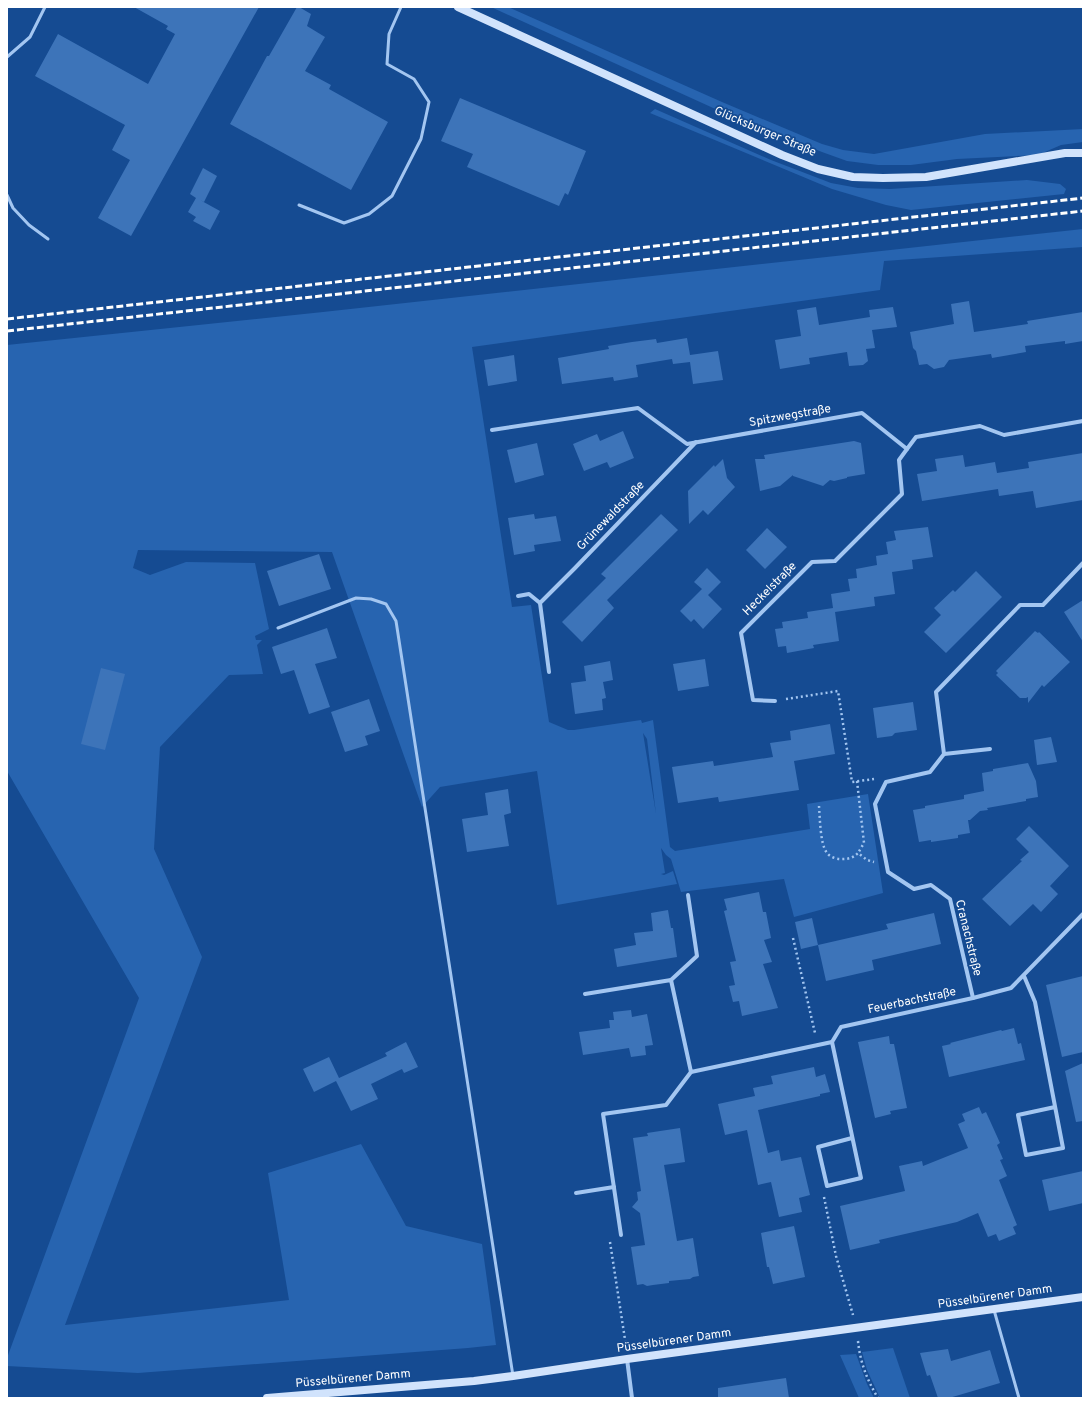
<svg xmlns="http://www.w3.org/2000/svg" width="1090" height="1405" viewBox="0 0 1090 1405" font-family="Overpass,sans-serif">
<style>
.green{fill:#2764b0;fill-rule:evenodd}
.building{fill:#3d74b9}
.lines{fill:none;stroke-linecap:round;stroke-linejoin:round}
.path{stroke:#a3c6f1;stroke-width:2.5;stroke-dasharray:2 3;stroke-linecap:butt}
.lane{stroke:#a3c6f1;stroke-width:3}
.street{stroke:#a3c6f1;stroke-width:4}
.secondary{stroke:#d1e3fc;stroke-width:8}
.rail{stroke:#fff;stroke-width:3;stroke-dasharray:7 3;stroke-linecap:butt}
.labels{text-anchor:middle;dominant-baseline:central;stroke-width:3.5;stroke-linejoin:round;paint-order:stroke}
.street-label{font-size:12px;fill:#fff;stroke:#154b92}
</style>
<rect width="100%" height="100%" fill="#154b92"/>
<g class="green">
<path d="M 491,7 L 508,7 L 722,102 L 822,144 L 843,150 L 874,154 L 985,134 L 1083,129 L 1083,142 L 1061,145 L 1038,155 L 957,159 L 911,165 L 878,165 L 847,161 L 822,152 L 722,112 Z"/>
<path d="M 655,109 L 771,160 L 831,183 L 858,188 L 890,189 L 1027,180 L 1060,184 L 1066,189 L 1064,194 L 911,210 L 886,205 L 832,189 L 650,113 Z"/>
<path d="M 1083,229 L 1083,247 L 884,261 L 880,290 L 472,347 L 512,607 L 531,605 L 549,722 L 568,730 L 574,730 L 641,720 L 642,723 L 653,720 L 670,847 L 675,851 L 810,829 L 807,804 L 868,794 L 883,893 L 794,917 L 784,879 L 681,892 L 671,859 L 666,855 L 661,848 L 665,873 L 661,874 L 664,875 L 673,871 L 677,884 L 557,905 L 537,771 L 440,787 L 422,807 L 332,552 L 138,550 L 133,568 L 150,575 L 186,562 L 255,563 L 269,629 L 255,636 L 256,640 L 262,640 L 257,645 L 263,674 L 229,675 L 160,747 L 154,849 L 202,957 L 65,1325 L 289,1300 L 268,1173 L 361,1144 L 406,1226 L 482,1244 L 496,1345 L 468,1348 L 138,1373 L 7,1366 L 7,1358 L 139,998 L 7,771 L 7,345 L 323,312 ZM 643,733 L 647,739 L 656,814 Z"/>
<path d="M 893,1348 L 910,1398 L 880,1398 L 867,1370 L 862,1352 Z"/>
<path d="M 856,1354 L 867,1384 L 874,1398 L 859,1398 L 840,1355 Z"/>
</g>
<g class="building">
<path d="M 134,7 L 259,7 L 131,236 L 98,218 L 130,160 L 112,150 L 125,125 L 35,76 L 58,34 L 148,84 L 175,34 L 166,29 L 168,26 Z"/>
<path d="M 297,7 L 299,7 L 311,14 L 307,26 L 325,37 L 305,71 L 331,85 L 329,89 L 388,122 L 351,190 L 230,124 L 267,56 L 269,56 Z"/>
<path d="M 460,98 L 586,151 L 568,195 L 565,193 L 559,206 L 467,167 L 473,154 L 441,141 Z"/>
<path d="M 203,168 L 217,176 L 204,202 L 200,200 L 220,211 L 210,230 L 193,221 L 196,217 L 188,212 L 196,198 L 190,194 Z"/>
<path d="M 969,301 L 974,332 L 1028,324 L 1027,321 L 1083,312 L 1083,341 L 1065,344 L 1065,341 L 1025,346 L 1026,352 L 992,358 L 991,354 L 949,360 L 944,367 L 934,369 L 927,364 L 919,365 L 916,351 L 913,348 L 910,332 L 954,324 L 951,304 Z"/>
<path d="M 816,307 L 819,325 L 870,317 L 869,310 L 893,307 L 897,327 L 872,330 L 875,348 L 866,349 L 868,361 L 863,365 L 849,366 L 847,352 L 809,358 L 810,364 L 780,369 L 775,340 L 801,336 L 797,310 Z"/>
<path d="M 687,338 L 690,355 L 718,351 L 723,380 L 693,384 L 690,362 L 673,364 L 672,359 L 636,365 L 638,377 L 614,381 L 613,377 L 562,384 L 558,358 L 609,349 L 608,346 L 632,342 L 656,339 L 657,343 Z"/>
<path d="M 514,355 L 517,381 L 488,386 L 484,360 Z"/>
<path d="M 623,431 L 634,458 L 610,468 L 607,462 L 584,471 L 573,444 L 597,434 L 600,441 Z"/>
<path d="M 854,441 L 861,443 L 865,474 L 847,477 L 847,478 L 834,481 L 830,480 L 823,486 L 793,476 L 793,475 L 780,486 L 760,491 L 755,459 L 765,459 L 764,455 Z"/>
<path d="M 537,443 L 544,475 L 515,483 L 507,450 Z"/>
<path d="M 1083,453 L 1083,500 L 1036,508 L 1033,491 L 999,496 L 998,489 L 922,501 L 917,474 L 937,471 L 935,459 L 963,455 L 965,467 L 995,462 L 997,473 L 1029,468 L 1028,462 Z"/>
<path d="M 723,459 L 727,478 L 735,487 L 708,515 L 703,510 L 689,524 L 688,491 L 714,465 L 715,467 Z"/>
<path d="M 534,514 L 535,519 L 556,516 L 561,541 L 534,545 L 535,551 L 514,555 L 508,518 Z"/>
<path d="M 661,514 L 678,530 L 607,600 L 614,608 L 582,642 L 562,622 L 606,578 L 601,574 Z"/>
<path d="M 928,527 L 933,557 L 912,560 L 913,569 L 892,572 L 895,594 L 874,597 L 875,606 L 835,612 L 839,641 L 813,645 L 814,648 L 787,653 L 786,646 L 778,647 L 775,629 L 783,628 L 782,622 L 808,618 L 807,612 L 833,608 L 831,594 L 850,591 L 848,579 L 857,578 L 856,569 L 877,565 L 876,556 L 888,554 L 886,542 L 896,540 L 894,531 Z"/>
<path d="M 767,528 L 787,547 L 765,569 L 746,550 Z"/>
<path d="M 319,554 L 331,589 L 279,606 L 267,571 Z"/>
<path d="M 707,568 L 721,582 L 708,595 L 722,609 L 703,629 L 694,619 L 691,622 L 680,611 L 702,589 L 694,582 Z"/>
<path d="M 976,571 L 1002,597 L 946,653 L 924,632 L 941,615 L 934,608 L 953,590 L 955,592 Z"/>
<path d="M 1083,600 L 1083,642 L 1064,612 Z"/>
<path d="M 327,628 L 337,658 L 315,664 L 330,707 L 309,714 L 294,670 L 281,674 L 272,647 Z"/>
<path d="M 1035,631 L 1038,633 L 1039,632 L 1070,662 L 1044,687 L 1042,685 L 1028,703 L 1028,697 L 1026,698 L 1020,698 L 996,675 L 998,673 L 996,671 Z"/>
<path d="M 705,659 L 709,686 L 678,691 L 673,664 Z"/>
<path d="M 610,661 L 613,680 L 603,682 L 606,698 L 602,699 L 603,710 L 575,714 L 571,683 L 586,681 L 584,666 Z"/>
<path d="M 101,668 L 125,674 L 105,750 L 81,744 Z"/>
<path d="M 369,699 L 380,731 L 365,736 L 368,745 L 345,752 L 331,712 Z"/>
<path d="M 913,702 L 917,730 L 895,733 L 892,736 L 877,738 L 873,708 Z"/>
<path d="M 830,724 L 835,754 L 794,761 L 799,790 L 719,802 L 718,797 L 678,803 L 672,767 L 713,761 L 714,766 L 773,757 L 770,743 L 791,740 L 790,731 Z"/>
<path d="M 1051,737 L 1057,762 L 1037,765 L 1034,740 Z"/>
<path d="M 1028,763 L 1036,781 L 1038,797 L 1026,799 L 1026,801 L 987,808 L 988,810 L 980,811 L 970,820 L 968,820 L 970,833 L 958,835 L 958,838 L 931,842 L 931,840 L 919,842 L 913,810 L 925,808 L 925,806 L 964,799 L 964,795 L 984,791 L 982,773 L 993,771 L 993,769 Z"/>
<path d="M 508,789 L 511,813 L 504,815 L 509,846 L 467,852 L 462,819 L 488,815 L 485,793 Z"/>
<path d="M 1029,826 L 1069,866 L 1050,886 L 1058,894 L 1041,912 L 1033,904 L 1010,926 L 982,899 L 1022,861 L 1020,860 L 1029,852 L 1016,839 Z"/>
<path d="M 759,892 L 763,912 L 766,912 L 771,938 L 764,940 L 772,962 L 763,964 L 778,1008 L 742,1016 L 739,1001 L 733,1002 L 729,986 L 735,985 L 730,962 L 736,961 L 724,911 L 727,910 L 724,899 Z"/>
<path d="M 668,910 L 671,928 L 673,928 L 677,957 L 617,967 L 614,949 L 636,945 L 634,933 L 653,931 L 651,913 Z"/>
<path d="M 934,913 L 941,944 L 872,960 L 874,970 L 826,981 L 818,945 L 888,929 L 886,924 Z"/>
<path d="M 812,918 L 818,945 L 801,949 L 795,922 Z"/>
<path d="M 1083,976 L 1083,1052 L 1062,1057 L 1046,985 Z"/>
<path d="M 631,1010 L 632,1017 L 647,1014 L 653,1045 L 645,1046 L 646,1055 L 631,1057 L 629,1048 L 583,1055 L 579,1032 L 610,1028 L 609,1020 L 614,1020 L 613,1012 Z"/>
<path d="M 1014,1028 L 1018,1044 L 1021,1043 L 1025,1060 L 949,1077 L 942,1046 L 951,1044 L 950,1043 L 1001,1030 L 1002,1031 Z"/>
<path d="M 889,1036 L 890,1044 L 894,1044 L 907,1108 L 890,1111 L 891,1114 L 875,1118 L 858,1042 Z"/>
<path d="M 406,1042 L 418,1067 L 404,1073 L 402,1069 L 371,1084 L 378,1099 L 351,1111 L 336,1081 L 314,1092 L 303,1069 L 329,1057 L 339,1078 L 387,1056 L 385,1053 Z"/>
<path d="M 1083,1063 L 1083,1121 L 1076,1122 L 1065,1071 Z"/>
<path d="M 814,1067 L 816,1077 L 825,1074 L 830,1092 L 820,1094 L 820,1096 L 758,1110 L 768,1153 L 779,1150 L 781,1161 L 801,1157 L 810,1195 L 799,1198 L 802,1212 L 779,1217 L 771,1182 L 758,1185 L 747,1130 L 725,1135 L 718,1104 L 755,1096 L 753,1088 L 773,1084 L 771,1076 Z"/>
<path d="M 979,1107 L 982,1114 L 986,1112 L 1000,1143 L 997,1145 L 1003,1159 L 1000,1160 L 1007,1176 L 999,1180 L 1017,1225 L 1013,1227 L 1016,1234 L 999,1241 L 996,1234 L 988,1237 L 978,1213 L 957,1222 L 879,1240 L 880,1243 L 850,1250 L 840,1206 L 905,1191 L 899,1166 L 922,1161 L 923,1166 L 968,1148 L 958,1124 L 965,1121 L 962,1114 Z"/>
<path d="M 680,1128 L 685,1162 L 664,1165 L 677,1241 L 693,1238 L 699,1276 L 693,1277 L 690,1279 L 669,1281 L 669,1283 L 653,1285 L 647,1286 L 643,1284 L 637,1285 L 631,1247 L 645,1245 L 640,1213 L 632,1207 L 638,1200 L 637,1192 L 641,1191 L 633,1138 L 648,1136 L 647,1133 Z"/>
<path d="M 1083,1171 L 1083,1203 L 1049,1211 L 1042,1180 Z"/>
<path d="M 794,1226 L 805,1277 L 773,1284 L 769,1267 L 767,1267 L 761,1233 Z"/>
<path d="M 948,1349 L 951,1361 L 990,1350 L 1000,1383 L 949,1398 L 938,1398 L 930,1375 L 927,1376 L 920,1353 Z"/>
<path d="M 786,1378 L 789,1398 L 718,1398 L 718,1388 Z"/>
</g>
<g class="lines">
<g class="path">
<path d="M 786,699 L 838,691 L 852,782 L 874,779"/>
<path d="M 857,781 L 864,843 L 858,853"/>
<path d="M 819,806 C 820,818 820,844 827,853 C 830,857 836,859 841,859 C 849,859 853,858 858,853 L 867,860 L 874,862"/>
<path d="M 793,938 L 815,1033"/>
<path d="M 824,1197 L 836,1256 L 853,1315"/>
<path d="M 610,1242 L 626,1346"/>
<path d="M 858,1341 C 860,1362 867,1380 878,1398"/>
</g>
<g class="lane">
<path d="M 7,57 L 30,37 L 45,7"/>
<path d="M 7,195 L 13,208 L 29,225 L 48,239"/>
<path d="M 299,205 L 344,223 L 369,214 L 392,196 L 421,139 L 429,102 L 414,79 L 387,64 L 389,34 L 401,7"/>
<path d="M 278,628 L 356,598 L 371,599 L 386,604 L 396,621 L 513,1376"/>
<path d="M 994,1310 L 1019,1398"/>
</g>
<g class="street">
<path d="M 492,430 L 638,408 L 687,444 L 862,413 L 907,449 L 916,437 L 980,426 L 1004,435 L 1083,421"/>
<path d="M 518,596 L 529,594 L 540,603"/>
<path d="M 549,672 L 540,603 L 575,568 L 696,442"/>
<path d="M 775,701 L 753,700 L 741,633 L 812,562 L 835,561 L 902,494 L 899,460 L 907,449"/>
<path d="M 944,754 L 990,749"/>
<path d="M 1024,976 L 1035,1002 L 1063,1148 L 1026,1155 L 1018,1115 L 1055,1107"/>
<path d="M 671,980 L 697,956 L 688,895"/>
<path d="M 585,994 L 671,980 L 691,1072 L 832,1042 L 841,1027 L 973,998 L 1011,988 L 1083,914"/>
<path d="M 973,998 L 950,899 L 931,885 L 914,889 L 888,872 L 875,804 L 886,782 L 930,772 L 944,754 L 936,692 L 1020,605 L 1043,605 L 1083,563"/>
<path d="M 832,1042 L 861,1178 L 827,1186 L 818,1147 L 852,1138"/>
<path d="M 576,1193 L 614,1187"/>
<path d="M 621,1235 L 603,1114 L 666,1105 L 691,1072"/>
<path d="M 627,1359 L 632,1398"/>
</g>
<g class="secondary">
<path d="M 458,7 L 782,155 L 818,169 L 853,177 L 883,178 L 926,177 L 1065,153 L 1083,153"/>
<path d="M 267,1398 L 474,1381 L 513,1376 L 627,1359 L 1083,1297"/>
</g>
<g class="rail">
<path d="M 7,319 L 1083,198"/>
<path d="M 7,331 L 1083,211"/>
</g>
</g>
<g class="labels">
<g class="street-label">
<text transform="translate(765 132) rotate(23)">Glücksburger Straße</text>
<text transform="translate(790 416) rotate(-10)">Spitzwegstraße</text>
<text transform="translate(611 516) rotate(-46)">Grünewaldstraße</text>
<text transform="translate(770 589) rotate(-45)">Heckelstraße</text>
<text transform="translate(968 938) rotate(76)">Cranachstraße</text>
<text transform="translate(912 1001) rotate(-12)">Feuerbachstraße</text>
<text transform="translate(995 1297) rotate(-8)">Püsselbürener Damm</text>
<text transform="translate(674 1341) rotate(-8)">Püsselbürener Damm</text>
<text transform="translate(353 1379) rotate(-5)">Püsselbürener Damm</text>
</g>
</g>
<rect width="1090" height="1405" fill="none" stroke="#ffffff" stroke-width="16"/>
</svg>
